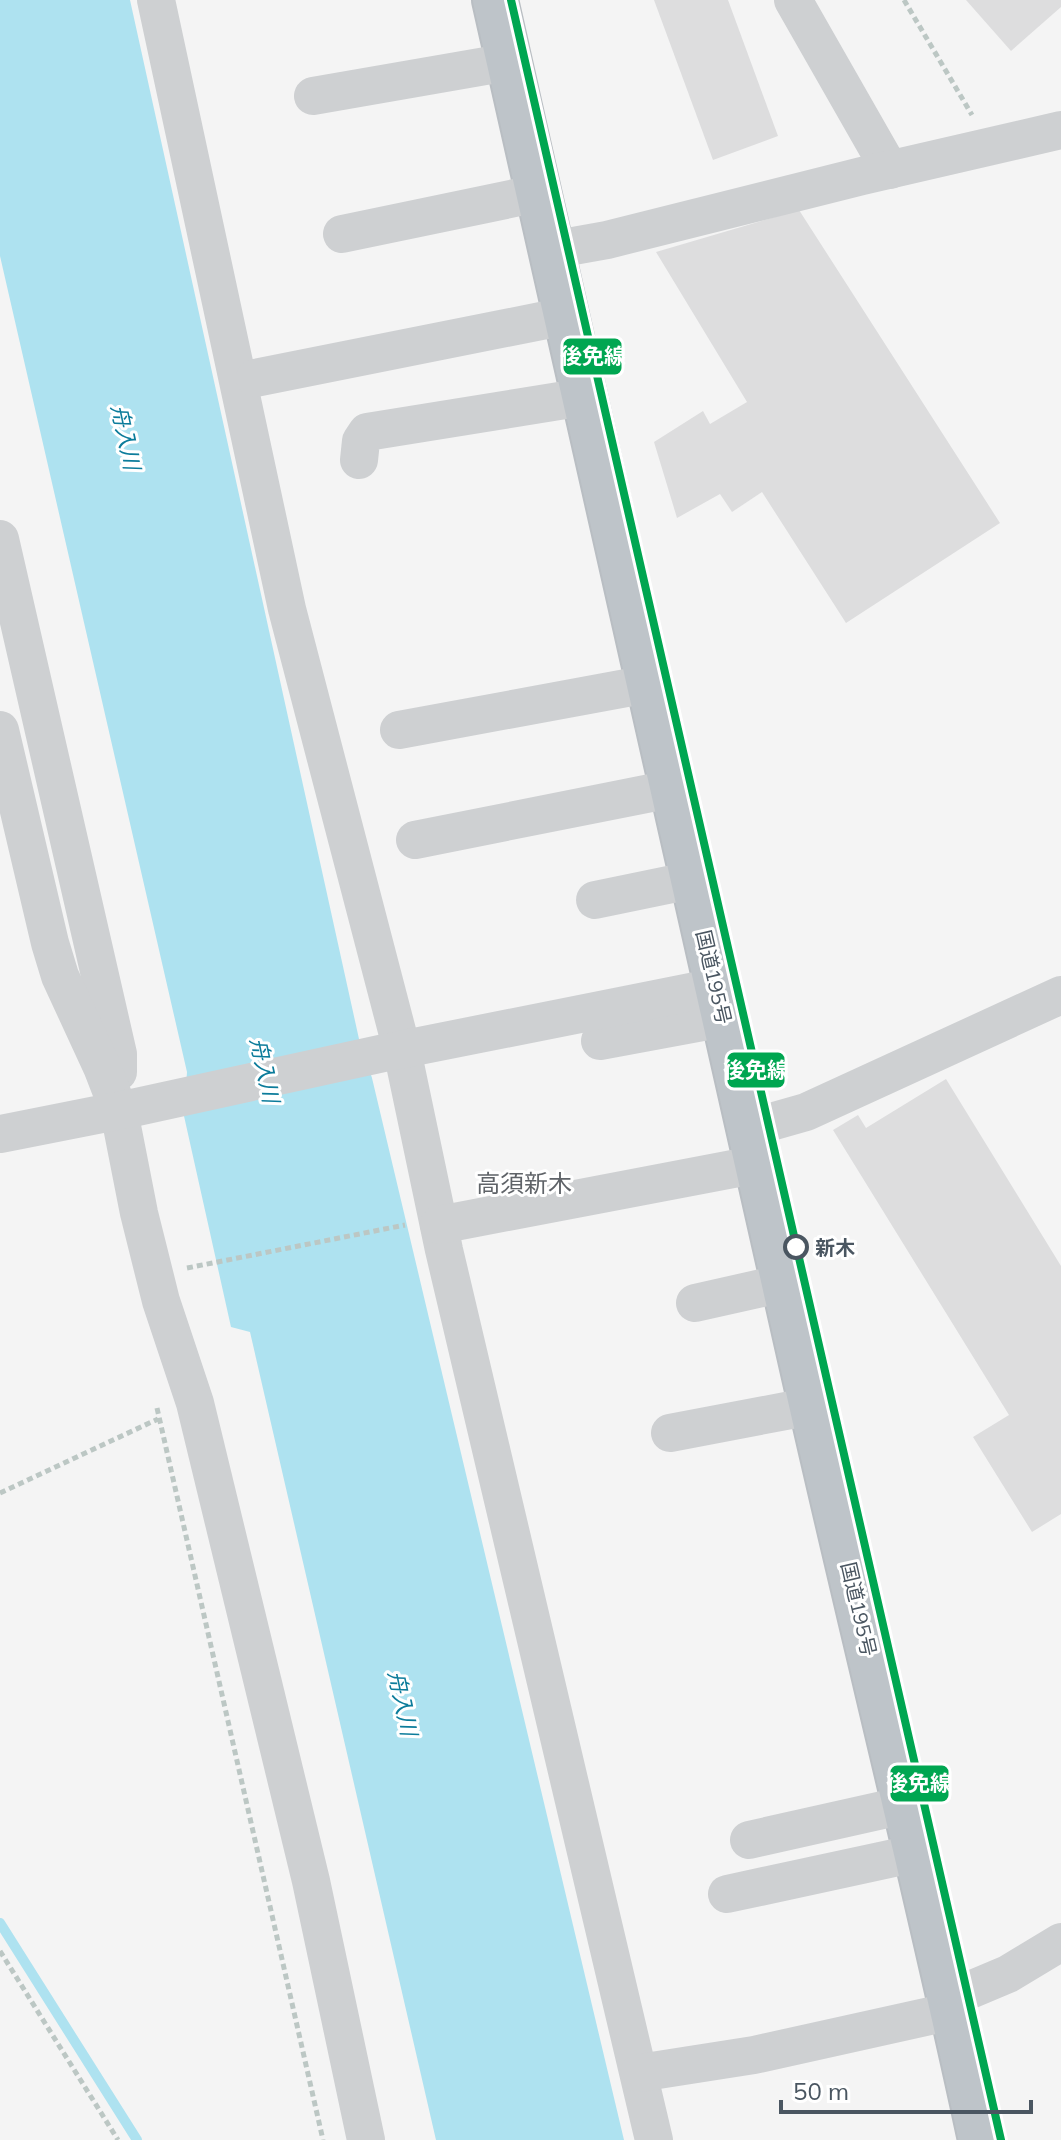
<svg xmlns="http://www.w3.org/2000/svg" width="1061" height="2140" viewBox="0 0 1061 2140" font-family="Mulish,'Noto Sans JP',sans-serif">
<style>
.water{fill:#aee2f0}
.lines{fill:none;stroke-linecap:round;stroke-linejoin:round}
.stream{stroke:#aee2f0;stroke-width:10}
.building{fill:#ddddde}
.highway-casing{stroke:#b9bec3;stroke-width:48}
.path{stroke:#bcc7c4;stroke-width:5;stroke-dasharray:6 4;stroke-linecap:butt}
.minor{stroke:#ced0d2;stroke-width:38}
.highway{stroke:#bec4c9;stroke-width:44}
.tram-1-casing{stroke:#fff;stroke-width:14}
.tram-1{stroke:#00a651;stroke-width:8}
.stop-dot{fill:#fff;stroke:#4a5661;stroke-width:4}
.labels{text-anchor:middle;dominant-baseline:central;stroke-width:6;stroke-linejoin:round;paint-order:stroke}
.street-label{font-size:20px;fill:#4a5661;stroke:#fff}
.stop-label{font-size:20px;font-weight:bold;fill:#4a5661;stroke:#fff;text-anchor:start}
.water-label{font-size:22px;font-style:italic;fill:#0c7c9b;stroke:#fff}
.quarter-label{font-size:24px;fill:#5f6368;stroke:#fff}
.line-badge{stroke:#fff;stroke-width:3}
.badge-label{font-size:22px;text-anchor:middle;font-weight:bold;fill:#fff}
</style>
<rect width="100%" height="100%" fill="#f4f4f4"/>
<path class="water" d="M 0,0 L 130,0 L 359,1039 L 372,1078 L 624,2140 L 436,2140 L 250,1332 L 231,1327 L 184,1116 L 187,1072 L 0,256 Z"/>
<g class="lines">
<path class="stream" d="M 0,1923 L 137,2140"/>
</g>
<g class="building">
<path d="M 654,0 L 728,0 L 778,136 L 713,160 Z"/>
<path d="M 966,0 L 1061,0 L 1061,7 L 1011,51 Z"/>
<path d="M 799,210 L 1000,523 L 846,623 L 762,492 L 732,512 L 720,494 L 677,518 L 654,442 L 703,411 L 710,424 L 747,402 L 656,252 Z"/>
<path d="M 946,1079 L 1061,1266 L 1061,1514 L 1032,1532 L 973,1437 L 1009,1415 L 833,1130 L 858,1115 L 866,1128 Z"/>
</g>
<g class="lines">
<g class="highway-casing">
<path id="highway" d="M 495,0 C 601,466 704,933 810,1399 C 866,1646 928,1892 981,2140"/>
</g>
<g class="path">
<path d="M 904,0 L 972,115"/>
<path d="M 187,1268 L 405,1225"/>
<path d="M 157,1408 L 323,2140"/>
<path d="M 0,1493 L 158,1419"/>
<path d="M 0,1951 L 118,2140"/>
</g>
<g class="minor">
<path d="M 156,0 L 287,609 L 402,1050 L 444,1250 L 654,2140"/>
<path d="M 793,0 L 890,170"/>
<path d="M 313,96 L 509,62"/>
<path d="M 342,234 L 539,193"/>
<path d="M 551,250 L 607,240 L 862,176 L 1061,130"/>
<path d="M 255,378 L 566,316"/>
<path d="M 359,460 L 361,441 L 367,432 L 584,397"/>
<path d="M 0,539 L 118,1054 L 118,1072"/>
<path d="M 0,730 L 50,943 L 60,976 L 102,1067 L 119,1111 L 139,1213 L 161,1301 L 195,1403 L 311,1881 L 366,2140"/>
<path d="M 399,730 L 648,684"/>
<path d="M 415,840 L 671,789"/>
<path d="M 595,900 L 692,880"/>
<path d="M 600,1041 L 724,1018"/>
<path d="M 750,1128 L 806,1112 L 1061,995"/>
<path d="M 0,1134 L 137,1107 L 384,1053 L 716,987"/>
<path d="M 439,1225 L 759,1164"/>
<path d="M 695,1303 L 784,1283"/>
<path d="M 670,1433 L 812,1406"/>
<path d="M 749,1840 L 905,1805"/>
<path d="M 727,1894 L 917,1853"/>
<path d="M 639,2073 L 754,2055 L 939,2014 L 951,1998 L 1008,1974 L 1061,1942"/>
</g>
<use href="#highway" class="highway"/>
<g class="tram-1-casing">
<path id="tram-1" d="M 511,0 L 1001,2140"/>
</g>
<use href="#tram-1" class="tram-1"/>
</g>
<circle class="stop-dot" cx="796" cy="1247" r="11"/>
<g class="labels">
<g class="street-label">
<text transform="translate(714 977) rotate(77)">国道195号</text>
<text transform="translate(859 1609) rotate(77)">国道195号</text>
</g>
<g class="stop-label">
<text x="815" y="1247">新木</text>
</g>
<g class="water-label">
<text transform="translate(126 437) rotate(78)">舟入川</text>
<text transform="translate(265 1070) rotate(78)">舟入川</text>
<text transform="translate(403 1703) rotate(78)">舟入川</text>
</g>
<g class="quarter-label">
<text x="524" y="1183">高須新木</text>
</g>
</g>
<g class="line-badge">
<rect x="562" y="337" width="61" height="39" rx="8" fill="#00a651"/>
<rect x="726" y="1051" width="60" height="38" rx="8" fill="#00a651"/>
<rect x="889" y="1764" width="61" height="39" rx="8" fill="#00a651"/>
</g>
<g class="badge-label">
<text x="593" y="364">後免線</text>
<text x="756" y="1078">後免線</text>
<text x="919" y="1791">後免線</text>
</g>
<path d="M781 2100v12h250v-12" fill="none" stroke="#4a5661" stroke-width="4"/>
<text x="793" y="2100" font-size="24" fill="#4a5661" stroke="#ffffff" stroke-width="6" paint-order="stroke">50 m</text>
</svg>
